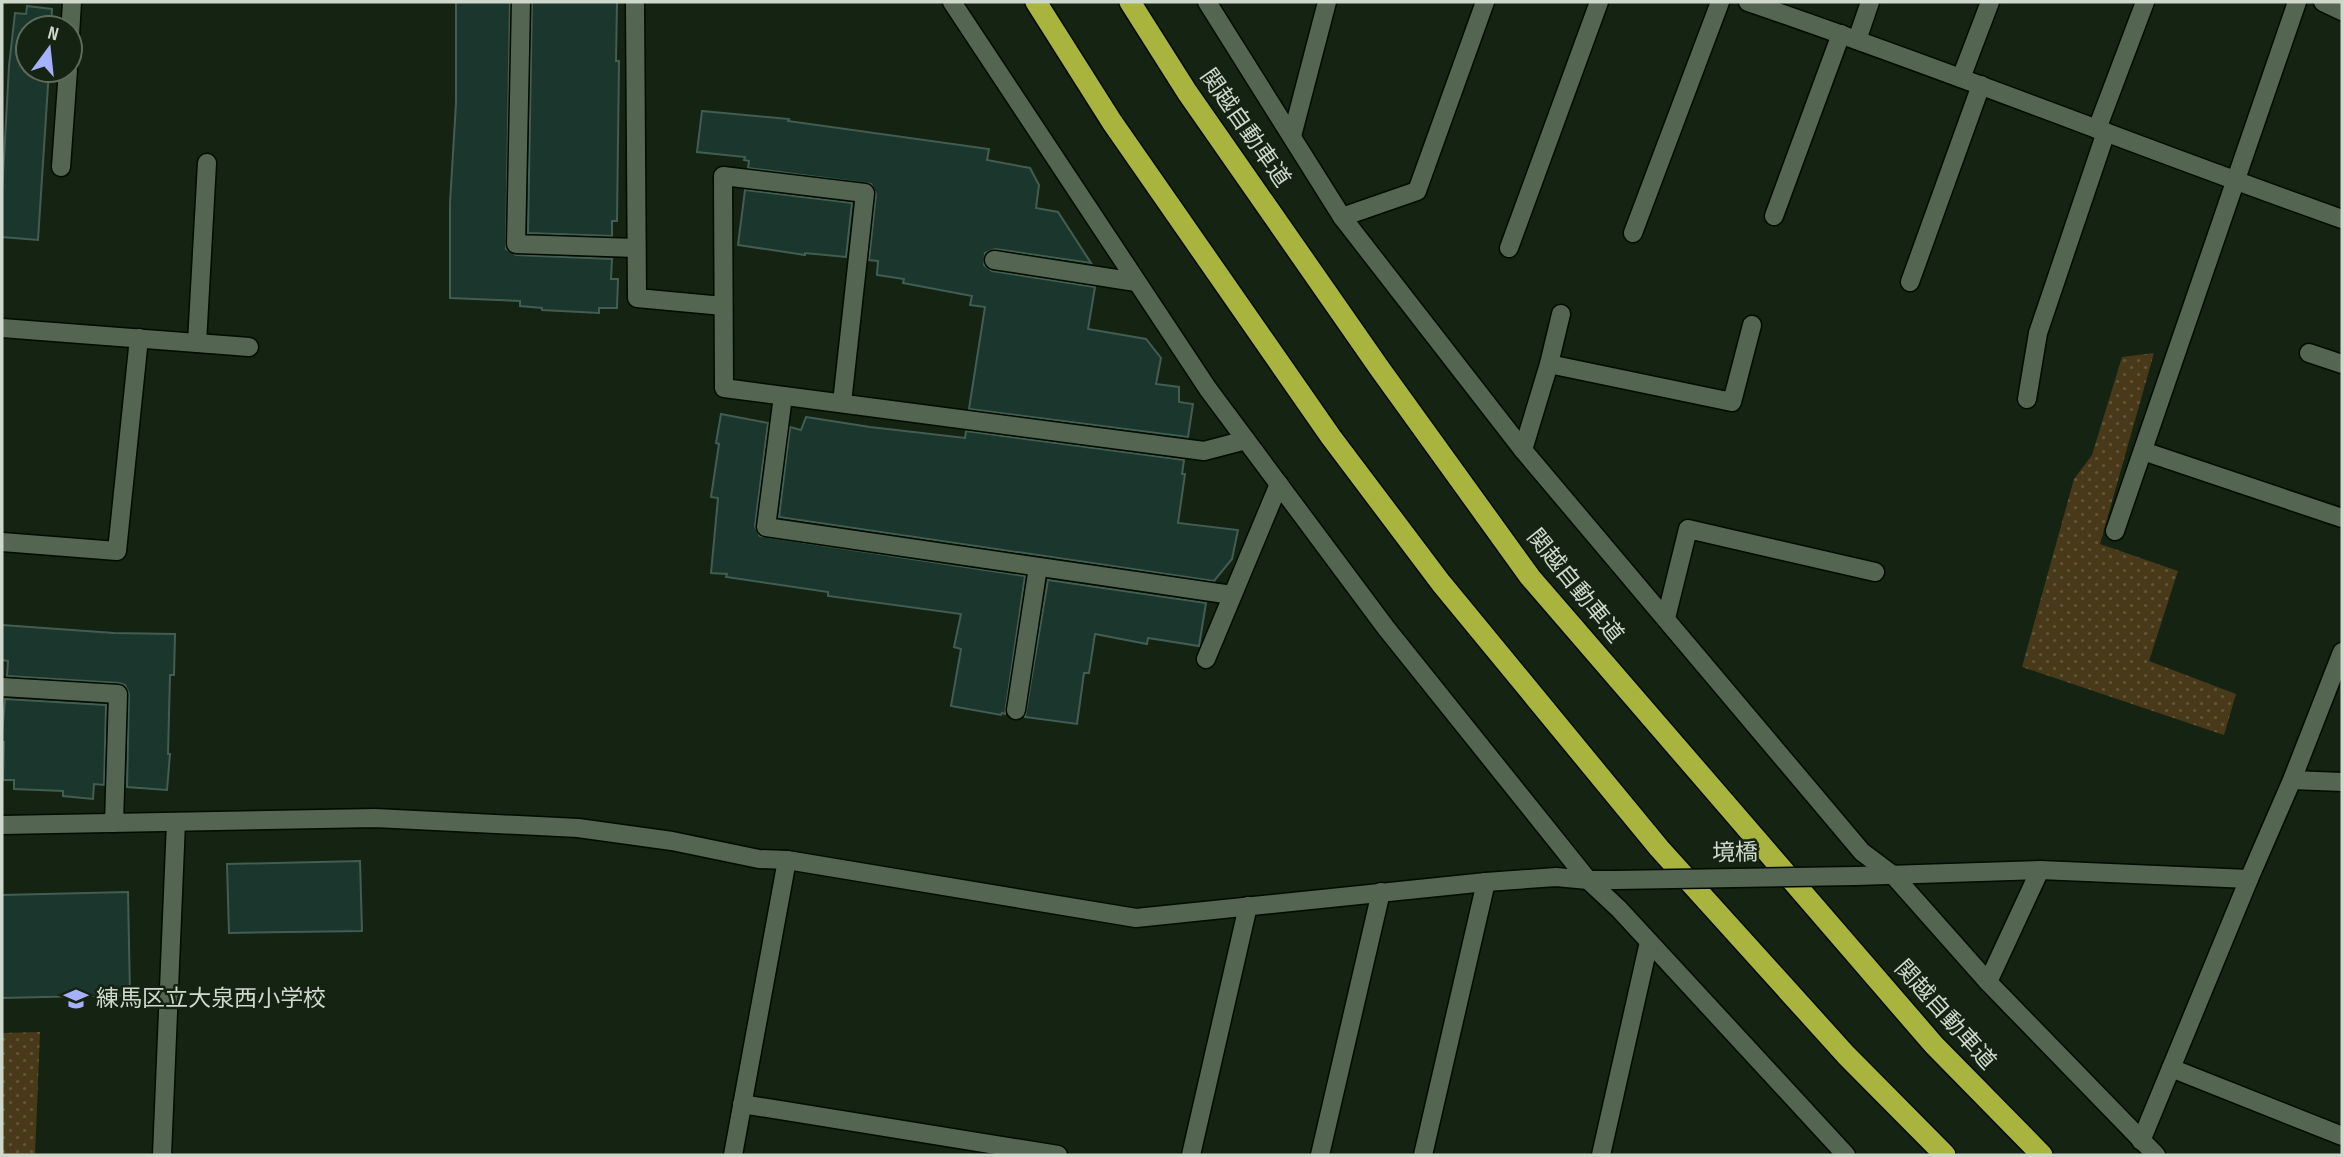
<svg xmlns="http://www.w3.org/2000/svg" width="2344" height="1157" viewBox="0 0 2344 1157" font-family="'Sofia Sans Condensed','Noto Sans JP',sans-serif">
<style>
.grass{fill:url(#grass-dots)}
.building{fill:#1b362c;stroke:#425e53;stroke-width:2}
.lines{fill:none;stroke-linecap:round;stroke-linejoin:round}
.minor-casing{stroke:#020c01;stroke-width:21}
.highway-casing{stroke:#020c01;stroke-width:24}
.minor{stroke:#546551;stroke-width:18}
.highway{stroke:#a9b43e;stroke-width:21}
.minor-bridge-casing{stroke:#020c01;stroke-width:21;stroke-linecap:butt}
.minor-bridge{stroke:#546551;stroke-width:18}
.labels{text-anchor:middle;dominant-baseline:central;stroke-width:5;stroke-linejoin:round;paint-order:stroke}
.street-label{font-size:23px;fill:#ced8cc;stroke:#142312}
.poi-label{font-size:23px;fill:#ced8cc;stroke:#142312;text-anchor:start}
</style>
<defs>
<pattern id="grass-dots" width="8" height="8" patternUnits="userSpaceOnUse" patternTransform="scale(1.75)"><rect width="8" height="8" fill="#483a19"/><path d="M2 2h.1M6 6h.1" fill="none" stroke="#615639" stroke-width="1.8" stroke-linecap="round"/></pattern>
</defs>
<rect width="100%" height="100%" fill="#142312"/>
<g class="grass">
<path d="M 2154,353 L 2100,544 L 2178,571 L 2149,661 L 2236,694 L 2224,735 L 2022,667 L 2074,479 L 2092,455 L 2122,357 Z"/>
<path d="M 40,1032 L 35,1155 L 2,1155 L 2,1033 Z"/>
</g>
<g class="building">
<path d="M 456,2 L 510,2 L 506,249 L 516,255 L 612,259 L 611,279 L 618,279 L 617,308 L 599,308 L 599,313 L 542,310 L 542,308 L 520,306 L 520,301 L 450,298 L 450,203 L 456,103 Z"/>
<path d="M 532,2 L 617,2 L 616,61 L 619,61 L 617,221 L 612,221 L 612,236 L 528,233 Z"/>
<path d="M 27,6 L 52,9 L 51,28 L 28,28 L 28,70 L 49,70 L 38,240 L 2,237 L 2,195 L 9,66 L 15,13 L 26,14 Z"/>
<path d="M 702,111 L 789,119 L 788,121 L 989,149 L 987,160 L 1030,168 L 1039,185 L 1036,208 L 1058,212 L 1091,263 L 995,249 L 985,253 L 984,265 L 992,271 L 1095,287 L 1088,329 L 1146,339 L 1161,358 L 1156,384 L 1179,387 L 1179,402 L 1193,404 L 1188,437 L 969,409 L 985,307 L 970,305 L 972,296 L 903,283 L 904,279 L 877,275 L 878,261 L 869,260 L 876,194 L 871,184 L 748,168 L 749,161 L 744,160 L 745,157 L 697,152 Z"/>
<path d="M 745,190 L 852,203 L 846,257 L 805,253 L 805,255 L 738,245 Z"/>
<path d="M 721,414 L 768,423 L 755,526 L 760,536 L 1025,576 L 1005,714 L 1002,713 L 1001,715 L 951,706 L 961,649 L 954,647 L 961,614 L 828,596 L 828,592 L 726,577 L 727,574 L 711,573 L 718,498 L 711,497 L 719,444 L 716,443 Z"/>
<path d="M 806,417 L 870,427 L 965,438 L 966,431 L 1184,460 L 1182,474 L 1185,474 L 1178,523 L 1238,530 L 1232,559 L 1214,581 L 779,517 L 790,427 L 801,430 Z"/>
<path d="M 1048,580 L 1206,603 L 1199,646 L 1148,638 L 1147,644 L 1095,634 L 1089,673 L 1084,673 L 1077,724 L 1025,717 Z"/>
<path d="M 2,625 L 114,633 L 175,634 L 174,675 L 170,675 L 168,754 L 170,754 L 167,790 L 127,787 L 129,694 L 125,685 L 119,683 L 7,676 L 8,661 L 2,660 Z"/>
<path d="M 5,699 L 106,705 L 104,785 L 94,784 L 93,799 L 63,796 L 63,791 L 14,789 L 14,780 L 3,780 L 4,742 L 2,742 L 2,736 Z"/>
<path d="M 360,861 L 362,931 L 229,933 L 227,864 Z"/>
<path d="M 128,892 L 130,995 L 2,998 L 2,895 Z"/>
</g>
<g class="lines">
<g class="minor-casing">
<g id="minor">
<path d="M 521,2 L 516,244 L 636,248"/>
<path d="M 635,2 L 637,298 L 723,306"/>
<path d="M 952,2 L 1208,389 L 1386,628 L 1588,880 L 1619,909 L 1846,1155"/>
<path d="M 1207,2 L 1342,217 L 1523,450 L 1862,852 L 1894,876 L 1988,982 L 2156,1155"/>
<path d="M 1748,2 C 1948,70 2144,149 2342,219"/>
<path d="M 2323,2 L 2342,11"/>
<path d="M 70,35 L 72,2"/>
<path d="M 1857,40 L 1870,2"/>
<path d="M 1961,78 L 1990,2"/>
<path d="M 2097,129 L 2145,2"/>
<path d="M 1292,136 L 1327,2"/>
<path d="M 61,167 L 68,70"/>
<path d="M 1774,216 L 1841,34"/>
<path d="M 1342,217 L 1417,191 L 1485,2"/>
<path d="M 1633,233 L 1720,2"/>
<path d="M 1509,248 L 1599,2"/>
<path d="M 994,260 L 1136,282"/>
<path d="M 1910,282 L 1981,85"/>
<path d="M 2,328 L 249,347"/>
<path d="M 197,343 L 207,163"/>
<path d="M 2309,353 L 2342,364"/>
<path d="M 1549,364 L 1732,402 L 1752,325"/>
<path d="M 783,396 L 766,527 L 1232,595"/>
<path d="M 2027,399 L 2038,333 L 2106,132"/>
<path d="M 842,403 L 865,193 L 723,176 L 724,388 L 1204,451 L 1246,440"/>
<path d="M 1523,450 L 1549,364 L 1561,314"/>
<path d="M 2143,451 L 2342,518"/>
<path d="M 2115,531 L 2297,2"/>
<path d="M 2,542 L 117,551 L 139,338"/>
<path d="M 1666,618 L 1688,529 L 1875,572"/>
<path d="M 1206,659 L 1279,484"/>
<path d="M 2,687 L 118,694 L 114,823"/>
<path d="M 1016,710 L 1038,567"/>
<path d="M 2292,780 L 2342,782"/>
<path d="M 2,825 L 375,818 L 578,828 L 672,841 L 759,859 L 787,860 L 1136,918 L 1486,882 L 1556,877 L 1588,880 L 1615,880"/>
<path d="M 1856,876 L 2040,870 L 2249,879 L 2292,780 L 2342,652"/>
<path d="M 1988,982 L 2040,870"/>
<path d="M 2171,1068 L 2342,1136"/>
<path d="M 742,1104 L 1058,1155"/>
<path d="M 2141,1141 L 2249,879"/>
<path d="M 162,1155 L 176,822"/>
<path d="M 733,1155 L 787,860"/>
<path d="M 1191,1155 L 1248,906"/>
<path d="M 1320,1155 L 1381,892"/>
<path d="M 1423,1155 L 1486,882"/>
<path d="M 1601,1155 L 1649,942"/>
</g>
</g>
<g class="highway-casing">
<g id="highway">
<path d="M 1036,2 L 1112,122 L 1331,437 L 1441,583 L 1659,848 L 1846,1055 L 1945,1155"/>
<path d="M 1130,2 L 1187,92 L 1380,369 L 1530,577 L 1934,1045 L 2042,1155"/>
</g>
</g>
<use href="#minor" class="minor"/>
<use href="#highway" class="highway"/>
<g class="minor-bridge-casing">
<path id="minor-bridge" d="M 1615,880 L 1856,876"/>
</g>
<use href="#minor-bridge" class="minor-bridge"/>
</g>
<defs>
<g id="school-bare" transform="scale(1.89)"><path d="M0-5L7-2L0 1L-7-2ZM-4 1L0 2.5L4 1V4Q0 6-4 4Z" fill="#a6b1fc" stroke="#142312" stroke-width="2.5" paint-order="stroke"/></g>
</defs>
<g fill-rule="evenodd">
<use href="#school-bare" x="76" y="999"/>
</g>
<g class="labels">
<g class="street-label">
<text transform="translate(1245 128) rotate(55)">関越自動車道</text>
<text transform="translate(1575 586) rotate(51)">関越自動車道</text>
<text transform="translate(1735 853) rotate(-1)">境橋</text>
<text transform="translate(1945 1015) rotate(48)">関越自動車道</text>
</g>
<g class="poi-label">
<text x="96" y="999">練馬区立大泉西小学校</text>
</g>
</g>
<rect width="2344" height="1157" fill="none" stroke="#ced8cc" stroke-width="7"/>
<g transform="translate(49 49) rotate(15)"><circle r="33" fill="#142312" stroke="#5e6b5c" stroke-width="2"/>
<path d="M0-5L12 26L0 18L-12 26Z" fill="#a6b1fc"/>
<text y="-10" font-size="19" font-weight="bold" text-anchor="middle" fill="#ced8cc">N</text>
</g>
</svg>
